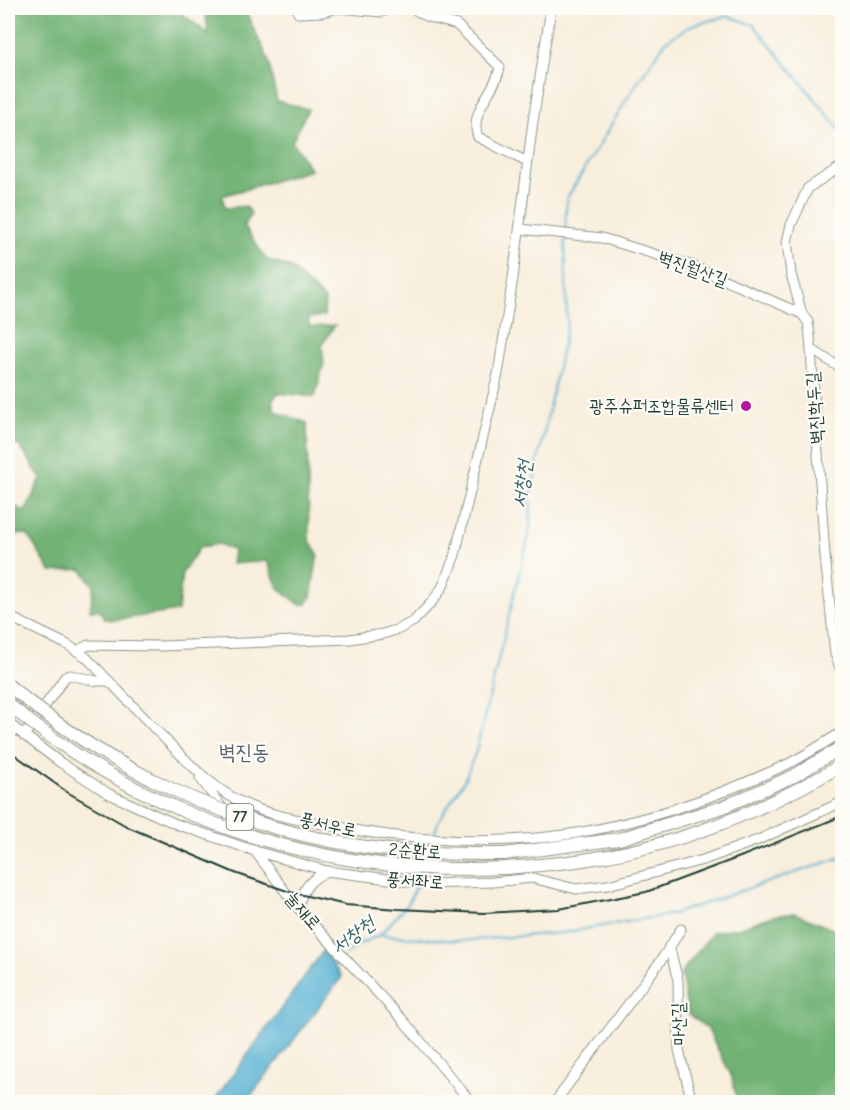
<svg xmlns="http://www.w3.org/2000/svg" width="850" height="1110" viewBox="0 0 850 1110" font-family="'Comic Neue','Poor Story',sans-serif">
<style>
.forest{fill:#71b275;stroke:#487854;stroke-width:1.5}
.water{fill:#54b0d2;stroke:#3a7683;stroke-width:1.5}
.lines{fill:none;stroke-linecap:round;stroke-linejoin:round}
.stream{stroke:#54b0d2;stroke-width:2}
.minor-casing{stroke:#8c9688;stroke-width:11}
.highway-casing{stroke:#8c9688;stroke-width:14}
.minor{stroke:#fff;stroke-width:9}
.highway{stroke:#fff;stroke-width:12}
.rail{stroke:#1f3d34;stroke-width:2}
.highway-bridge-casing{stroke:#8c9688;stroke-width:14;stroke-linecap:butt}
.highway-bridge{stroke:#fff;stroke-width:12}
.poi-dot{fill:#b5179e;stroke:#fdfcf7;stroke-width:2}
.labels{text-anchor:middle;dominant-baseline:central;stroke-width:4.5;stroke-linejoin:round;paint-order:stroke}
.shield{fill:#fdfcf7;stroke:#62766e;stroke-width:1.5}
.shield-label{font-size:16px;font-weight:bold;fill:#1f3d34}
.street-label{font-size:18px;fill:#1f3d34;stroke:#fdfcf7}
.poi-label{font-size:18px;fill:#1f3d34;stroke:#fdfcf7;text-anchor:end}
.water-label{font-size:20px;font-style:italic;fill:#2f6063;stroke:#fdfcf7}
.quarter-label{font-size:21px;fill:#5c6476;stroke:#fdfcf7}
</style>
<rect width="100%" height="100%" fill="#fdfcf7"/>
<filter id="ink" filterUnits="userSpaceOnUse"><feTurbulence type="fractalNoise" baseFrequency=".0167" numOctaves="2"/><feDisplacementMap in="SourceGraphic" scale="12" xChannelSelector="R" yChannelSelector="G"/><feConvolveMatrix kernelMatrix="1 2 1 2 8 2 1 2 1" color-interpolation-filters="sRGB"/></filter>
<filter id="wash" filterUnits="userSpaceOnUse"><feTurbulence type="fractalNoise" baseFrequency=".008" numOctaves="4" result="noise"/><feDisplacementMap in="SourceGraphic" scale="24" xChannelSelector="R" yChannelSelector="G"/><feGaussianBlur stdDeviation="1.35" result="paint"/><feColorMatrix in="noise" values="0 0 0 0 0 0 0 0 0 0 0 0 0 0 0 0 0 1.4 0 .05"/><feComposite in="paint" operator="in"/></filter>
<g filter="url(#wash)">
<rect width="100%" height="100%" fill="#f8eedc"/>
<g class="forest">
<path d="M 8,8 L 175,8 L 208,34 L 205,8 L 244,8 L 268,59 L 277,101 L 308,109 L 292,142 L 311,170 L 222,196 L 225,208 L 246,206 L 251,213 L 244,226 L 266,259 L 291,268 L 325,300 L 324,316 L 308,318 L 310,327 L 335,325 L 322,345 L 324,363 L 315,397 L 278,393 L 272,400 L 275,411 L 307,423 L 309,539 L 318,554 L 311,597 L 307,604 L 300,605 L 278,587 L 267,561 L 231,564 L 233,550 L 219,544 L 200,547 L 182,573 L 178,611 L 114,620 L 105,619 L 100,610 L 90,610 L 94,586 L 81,569 L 51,572 L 27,534 L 8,535 L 8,502 L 25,512 L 41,478 L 19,445 L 8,444 Z"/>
<path d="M 794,913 L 842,933 L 842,1102 L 737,1102 L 732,1077 L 707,1028 L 688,1014 L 681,973 L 713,932 L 738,928 L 773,916 Z"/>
</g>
<path class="water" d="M 323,951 L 342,977 L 246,1102 L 213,1102 Z"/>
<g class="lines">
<g class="stream">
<path d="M 565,231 L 567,198 L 633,89 L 666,41 L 692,25 L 728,16 L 754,25 L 842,132"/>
<path d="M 433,837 L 439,820 L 464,781 L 476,751 L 530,530 L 531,494 L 536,470 L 567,325 L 565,237"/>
<path d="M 380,935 L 460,941 L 561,933 L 673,914 L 842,857"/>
<path d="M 346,955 L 357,945 L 380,935 L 409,902 L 416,885"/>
<path d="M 332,967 L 342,958"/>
</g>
</g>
</g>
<g filter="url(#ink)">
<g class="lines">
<g class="minor-casing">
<g id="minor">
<path d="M 412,8 L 428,17 L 457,25 L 500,67 C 497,90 468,111 478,137 L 527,162"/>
<path d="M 298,13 L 323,12 L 338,8 L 382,12 L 392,8"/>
<path d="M 840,167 L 808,188 L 791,225 L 787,242 L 791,274 L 802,314 L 808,322 L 810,336 L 825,556 L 835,654 L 842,673"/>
<path d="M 520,229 L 602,238 L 693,266 L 802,314"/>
<path d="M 811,349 L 842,369"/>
<path d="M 8,616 L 68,645 L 86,657 C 110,682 134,707 158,732 C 182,756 206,783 237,800 C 265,815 301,820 333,826 C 410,842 498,846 577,833 C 649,821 726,793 792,762 C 809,753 826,742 842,732"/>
<path d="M 77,651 L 88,645 L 160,646 L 350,639 L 383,634 L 399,629 L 414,621 L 431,603 L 442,588 L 455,555 L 498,374 L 513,278 L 533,121 L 551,8"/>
<path d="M 8,723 L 61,763 L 109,794 L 176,824 L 255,851 L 327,871 L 426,884 L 493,882 L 532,878 L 576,889 L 608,885 L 703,860 L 758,840 L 842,802"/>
<path d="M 24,736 L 65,677 L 70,675 L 96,681 L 109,681"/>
<path d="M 200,778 L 240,832"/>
<path d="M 254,850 L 297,907 L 402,1019 L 471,1102"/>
<path d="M 297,907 C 305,887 308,881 327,871"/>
<path d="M 669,946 L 678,980 L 679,1050 L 692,1102"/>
<path d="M 555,1102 L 662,959 L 681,929"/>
</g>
</g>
<g class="highway-casing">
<g id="highway">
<path d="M 504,854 L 619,839 L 723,807 L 794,776 L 842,747"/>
<path d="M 505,868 C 531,866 557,864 583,860 C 674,847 763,811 842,765"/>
</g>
</g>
<use href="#minor" class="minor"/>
<use href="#highway" class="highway"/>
<path class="rail" d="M 8,750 L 67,792 L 128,827 L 235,873 L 290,892 L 346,905 L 398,909 L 484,913 L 559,909 L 646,892 L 740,857 L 842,816"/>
<g class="highway-bridge-casing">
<g id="highway-bridge">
<path d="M 8,685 C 109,769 229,826 359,846 C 407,854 456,854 504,854"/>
<path d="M 8,704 C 118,796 258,853 401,866 C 436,870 471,869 505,868"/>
</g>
</g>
<use href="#highway-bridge" class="highway-bridge"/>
</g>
</g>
<circle class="poi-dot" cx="746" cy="406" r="6"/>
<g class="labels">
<rect class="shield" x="226.5" y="804" width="27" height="26" rx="4.5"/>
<g class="shield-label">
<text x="240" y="817">77</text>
</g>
<g class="street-label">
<text transform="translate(693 269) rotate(20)">벽진월산길</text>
<text transform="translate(815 408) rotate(-94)">벽진학두길</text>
<text transform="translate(328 825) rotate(12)">풍서우로</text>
<text transform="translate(415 851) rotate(4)">2순환로</text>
<text transform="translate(415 881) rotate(4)">풍서좌로</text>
<text transform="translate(303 911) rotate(50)">눌재로</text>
<text transform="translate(679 1024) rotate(-91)">마산길</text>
</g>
<g class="poi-label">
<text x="734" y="406">광주슈퍼조합물류센터</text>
</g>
<g class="water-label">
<text transform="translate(522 484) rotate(-83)">서창천</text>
<text transform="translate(353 935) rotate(-36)">서창천</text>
</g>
<g class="quarter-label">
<text x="244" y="752">벽진동</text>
</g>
</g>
<rect width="850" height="1110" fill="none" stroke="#fdfcf7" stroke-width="30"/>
</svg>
